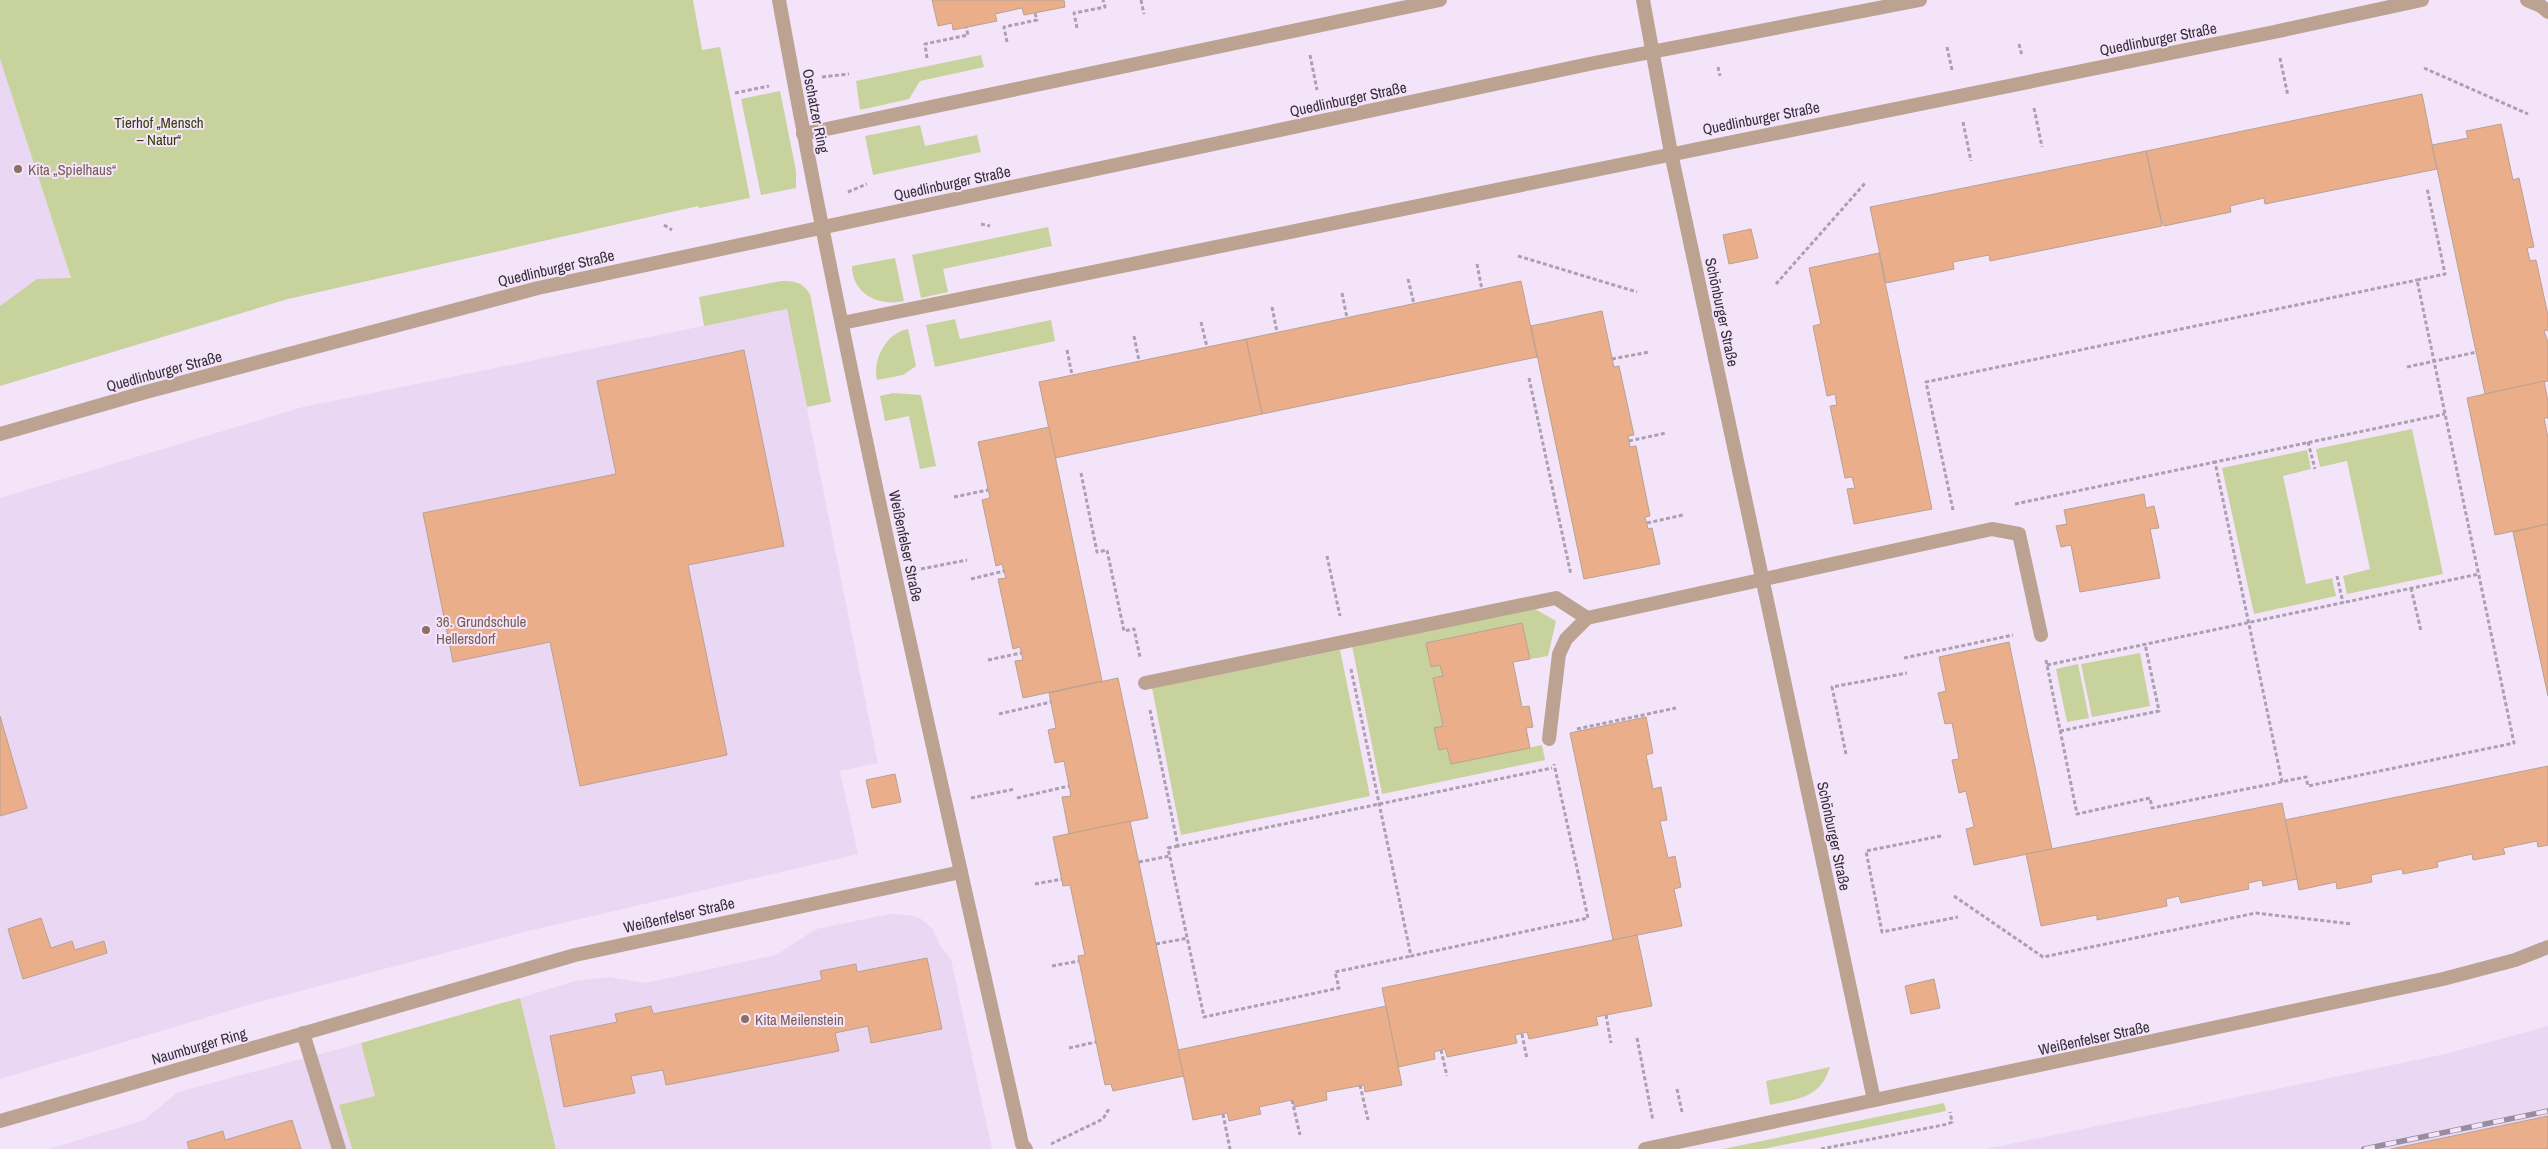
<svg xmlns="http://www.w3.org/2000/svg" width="2548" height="1149" viewBox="0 0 2548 1149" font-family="'Archivo Narrow',sans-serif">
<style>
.built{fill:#ead7f3}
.green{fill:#c8d29c}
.building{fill:#ebae8a;stroke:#b8a193}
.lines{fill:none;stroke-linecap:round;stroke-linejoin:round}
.path{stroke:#ab9fb0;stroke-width:3;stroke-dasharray:4 2.5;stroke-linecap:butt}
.service{stroke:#bca391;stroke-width:14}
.minor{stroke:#bca391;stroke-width:14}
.tertiary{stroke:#bca391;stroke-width:14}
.rail-casing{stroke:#988d9c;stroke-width:5.5}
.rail{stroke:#f4e4fa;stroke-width:4;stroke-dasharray:11;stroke-linecap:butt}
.education-dot{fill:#8d6e63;stroke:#f4e4fa;stroke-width:2}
.labels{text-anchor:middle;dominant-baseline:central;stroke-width:4;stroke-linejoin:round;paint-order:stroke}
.street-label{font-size:15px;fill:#342e37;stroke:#f4e4fa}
.park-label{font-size:15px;fill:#353b08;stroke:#f4e4fa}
.education-label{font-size:15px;fill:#785e54;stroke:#f4e4fa;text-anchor:start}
</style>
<rect width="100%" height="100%" fill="#f4e4fa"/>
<g class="built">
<path d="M 0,59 L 71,279 L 37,279 L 0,306 Z"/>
<path d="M 787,309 L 878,763 L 840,771 L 858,854 L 524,932 L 255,1003 L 0,1079 L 0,498 L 303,407 Z"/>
<path d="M 890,914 L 908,915 L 920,918 L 933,929 L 940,946 L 951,959 L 992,1149 L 556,1149 L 520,998 L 575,981 L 609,977 L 645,983 L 776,955 L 816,929 Z"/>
<path d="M 2548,1026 L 2548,1149 L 1986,1149 L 2445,1054 Z"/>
<path d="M 361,1043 L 376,1096 L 339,1106 L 352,1149 L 49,1149 L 144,1120 L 178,1092 Z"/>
</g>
<g class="green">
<path d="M 0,0 L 693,0 L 702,50 L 720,47 L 750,198 L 699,208 L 698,206 L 288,299 L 0,386 L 0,306 L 37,279 L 71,278 L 0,59 Z"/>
<path d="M 981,55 L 984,67 L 920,81 L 909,99 L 860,110 L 856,81 Z"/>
<path d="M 780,91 L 796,171 L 796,188 L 761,195 L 741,99 Z"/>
<path d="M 920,125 L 925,146 L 977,135 L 981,152 L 873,175 L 865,136 Z"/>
<path d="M 1048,227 L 1052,246 L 943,269 L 948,292 L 921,298 L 912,255 Z"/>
<path d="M 895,258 L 904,301 C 879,307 852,294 852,266 Z"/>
<path d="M 781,281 C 795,281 802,282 810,294 L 831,402 L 807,407 L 787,309 L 704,326 L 699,297 Z"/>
<path d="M 955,319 L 960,339 L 1051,320 L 1055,341 L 935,367 L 926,325 Z"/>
<path d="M 908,329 L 916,366 L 903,375 L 877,380 C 872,360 886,333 908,329 Z"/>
<path d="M 893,393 L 921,395 L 936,466 L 920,469 L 909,416 L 885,421 L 880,396 Z"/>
<path d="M 2412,429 L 2443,574 L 2347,594 L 2343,576 L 2370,569 L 2347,461 L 2320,467 L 2316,449 Z"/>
<path d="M 2307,450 L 2311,469 L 2283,476 L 2306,584 L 2332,578 L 2336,596 L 2254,614 L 2222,468 Z"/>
<path d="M 1535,609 L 1556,621 L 1548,656 L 1530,659 L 1522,623 L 1426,643 L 1440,665 L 1443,676 L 1433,678 L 1443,726 L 1434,729 L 1439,750 L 1447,748 L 1451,764 L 1542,745 L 1545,760 L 1382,794 L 1352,646 Z"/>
<path d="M 1340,650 L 1370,796 L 1181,835 L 1152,688 Z"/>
<path d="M 2140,653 L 2150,706 L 2092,717 L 2081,664 Z"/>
<path d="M 2078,664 L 2089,718 L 2067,722 L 2056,669 Z"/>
<path d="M 520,998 L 556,1149 L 352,1149 L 339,1105 L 375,1096 L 361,1043 Z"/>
<path d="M 1830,1067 C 1819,1099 1800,1098 1770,1105 L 1766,1081 Z"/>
<path d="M 1944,1103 L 1946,1111 L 1763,1149 L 1723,1149 Z"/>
</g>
<g class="building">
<path d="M 932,0 L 1064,0 L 1065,7 L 1024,15 L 1022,8 L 995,14 L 997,21 L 953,30 L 952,23 L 938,26 Z"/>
<path d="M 2422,94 L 2437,169 L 2265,204 L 2264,198 L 2230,206 L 2231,212 L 2164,226 L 2161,219 L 2146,151 Z"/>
<path d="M 2501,124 L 2513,180 L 2519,178 L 2534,247 L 2527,248 L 2530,261 L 2536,260 L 2548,315 L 2548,330 L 2544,331 L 2548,342 L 2548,381 L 2485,394 L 2432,145 L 2468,138 L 2466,131 Z"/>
<path d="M 2146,151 L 2162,226 L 1990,261 L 1989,255 L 1953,262 L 1954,269 L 1886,283 L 1870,207 Z"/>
<path d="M 1751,229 L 1758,258 L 1729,264 L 1723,235 Z"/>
<path d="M 1879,253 L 1932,509 L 1854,524 L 1847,489 L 1855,488 L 1852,477 L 1845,478 L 1830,406 L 1837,405 L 1835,394 L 1827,396 L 1813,326 L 1821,324 L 1809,268 Z"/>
<path d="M 1521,281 L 1537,357 L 1262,414 L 1246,339 Z"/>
<path d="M 1602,311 L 1614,367 L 1619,366 L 1634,435 L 1628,436 L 1630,447 L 1636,446 L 1650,516 L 1645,517 L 1648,529 L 1652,528 L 1660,564 L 1584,579 L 1531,326 Z"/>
<path d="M 1246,339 L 1262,414 L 1055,458 L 1039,382 Z"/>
<path d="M 744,350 L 784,546 L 688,565 L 727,755 L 580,786 L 550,642 L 453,662 L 423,513 L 616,474 L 597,381 Z"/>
<path d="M 2544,381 L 2548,402 L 2548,418 L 2544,418 L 2548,438 L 2548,524 L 2495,535 L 2467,398 Z"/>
<path d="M 1049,427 L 1102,681 L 1023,698 L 1015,661 L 1023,660 L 1020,647 L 1013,649 L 998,579 L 1006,578 L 1002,564 L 996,566 L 982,500 L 990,498 L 978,442 Z"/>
<path d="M 2144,494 L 2146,508 L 2154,506 L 2159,528 L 2150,529 L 2160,578 L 2080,592 L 2071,545 L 2061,547 L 2056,526 L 2067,524 L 2064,510 Z"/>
<path d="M 2548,524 L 2548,696 L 2513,532 Z"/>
<path d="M 1522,623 L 1530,659 L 1513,662 L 1522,707 L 1529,706 L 1533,727 L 1526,728 L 1530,748 L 1451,764 L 1447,748 L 1439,750 L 1434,728 L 1443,726 L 1433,678 L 1443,676 L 1440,665 L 1431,667 L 1426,643 Z"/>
<path d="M 2009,642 L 2052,849 L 1974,865 L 1966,829 L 1974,827 L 1966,791 L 1959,793 L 1952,760 L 1959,759 L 1952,723 L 1945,724 L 1938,693 L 1946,691 L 1939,657 Z"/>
<path d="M 1118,678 L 1148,818 L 1069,834 L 1062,797 L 1071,796 L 1064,761 L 1055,763 L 1048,730 L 1056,728 L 1049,693 Z"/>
<path d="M 0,716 L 27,808 L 0,816 Z"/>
<path d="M 1646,717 L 1653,753 L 1646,755 L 1653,789 L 1661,787 L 1667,820 L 1660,821 L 1668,858 L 1675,856 L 1681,887 L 1674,889 L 1682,926 L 1613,940 L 1570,733 Z"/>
<path d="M 2548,766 L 2548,845 L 2538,847 L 2537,841 L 2503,848 L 2505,854 L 2473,860 L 2472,854 L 2437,862 L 2438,867 L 2403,874 L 2402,869 L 2371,875 L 2372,882 L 2337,889 L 2336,882 L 2299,890 L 2285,820 Z"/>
<path d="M 895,774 L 901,802 L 872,808 L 866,780 Z"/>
<path d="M 2282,803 L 2297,879 L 2263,886 L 2262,880 L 2248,883 L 2249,889 L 2181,903 L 2179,896 L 2166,899 L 2167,906 L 2097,920 L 2097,915 L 2041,926 L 2026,854 Z"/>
<path d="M 1130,821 L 1184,1076 L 1113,1091 L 1111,1084 L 1105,1085 L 1078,956 L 1085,955 L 1070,885 L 1063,886 L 1053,837 Z"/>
<path d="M 41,918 L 51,948 L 72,941 L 75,950 L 104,941 L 107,953 L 23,979 L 8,929 Z"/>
<path d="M 1637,935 L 1652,1006 L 1596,1017 L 1598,1025 L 1529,1039 L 1527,1032 L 1515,1035 L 1517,1043 L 1447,1057 L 1445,1049 L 1434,1052 L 1435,1059 L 1398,1067 L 1382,988 Z"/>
<path d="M 927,958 L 942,1029 L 871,1043 L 868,1026 L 835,1033 L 839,1051 L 666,1085 L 663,1070 L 631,1076 L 635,1093 L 564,1107 L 550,1036 L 617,1022 L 615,1014 L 651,1006 L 653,1014 L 822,980 L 820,971 L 856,964 L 857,972 Z"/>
<path d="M 1934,979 L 1940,1008 L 1911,1014 L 1905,986 Z"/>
<path d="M 1386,1006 L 1402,1085 L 1365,1092 L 1364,1085 L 1326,1092 L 1327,1100 L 1295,1107 L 1292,1100 L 1259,1107 L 1261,1114 L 1229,1121 L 1227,1113 L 1193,1120 L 1178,1050 Z"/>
<path d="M 2548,1116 L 2548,1149 L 2391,1149 Z"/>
<path d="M 292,1120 L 301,1149 L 189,1149 L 187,1142 L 223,1131 L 225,1140 Z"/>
</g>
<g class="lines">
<g class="path">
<path d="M 1141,0 L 1144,14"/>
<path d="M 1077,28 L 1074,13 L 1105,7 L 1103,0"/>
<path d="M 1007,42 L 1004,27 L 1037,20 L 1035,13"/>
<path d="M 2019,44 L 2022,56"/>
<path d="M 1947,47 L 1952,70"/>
<path d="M 1310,55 L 1317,90"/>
<path d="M 927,58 L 925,44 L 968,35 L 966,27"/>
<path d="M 2280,58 L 2288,96"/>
<path d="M 1718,67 L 1720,76"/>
<path d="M 2424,68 L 2528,114"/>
<path d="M 822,77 L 849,74"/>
<path d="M 735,93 L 769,86"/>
<path d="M 2034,108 L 2042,147"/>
<path d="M 1963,122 L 1971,161"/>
<path d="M 848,192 L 867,184"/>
<path d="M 981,224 L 990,226"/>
<path d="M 664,225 L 672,230"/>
<path d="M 1518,256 L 1637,292"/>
<path d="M 1477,264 L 1482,290"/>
<path d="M 1408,279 L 1414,304"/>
<path d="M 1776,284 L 1866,182"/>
<path d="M 1342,293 L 1347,318"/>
<path d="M 1272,307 L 1277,332"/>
<path d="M 1201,322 L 1207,347"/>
<path d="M 1134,336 L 1139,361"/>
<path d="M 1067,350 L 1072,375"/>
<path d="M 1612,359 L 1649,352"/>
<path d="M 2407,367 L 2477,352"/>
<path d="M 1529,378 L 1571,575"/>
<path d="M 1629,441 L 1666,433"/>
<path d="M 2308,442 L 2315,469"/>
<path d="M 1081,473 L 1097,552 L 1107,550 L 1124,631 L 1134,629 L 1140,657"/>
<path d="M 954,497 L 988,490"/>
<path d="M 2015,504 L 2215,462"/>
<path d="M 1953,510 L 1926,382 L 2417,280"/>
<path d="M 1647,523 L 1683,515"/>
<path d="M 1327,556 L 1340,616"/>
<path d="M 921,569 L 967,560"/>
<path d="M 2337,576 L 2343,603"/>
<path d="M 971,579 L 1004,571"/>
<path d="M 2411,588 L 2421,631"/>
<path d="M 1904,658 L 2013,635"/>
<path d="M 988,660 L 1021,653"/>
<path d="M 2046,660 L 2077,814 L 2150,798 L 2152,808 L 2306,777 L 2308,786 L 2514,743 L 2417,280 L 2445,274 L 2427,188"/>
<path d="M 2047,665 L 2479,574"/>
<path d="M 1351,669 L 1411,956 L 1588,918 L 1554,764"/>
<path d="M 1150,710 L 1178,846 L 1552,768"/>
<path d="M 999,714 L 1051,702"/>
<path d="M 1577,729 L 1676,708"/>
<path d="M 2060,731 L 2159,711 L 2145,644"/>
<path d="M 1846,754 L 1832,687 L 1907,673"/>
<path d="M 2282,782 L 2215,462 L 2445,414"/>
<path d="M 971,798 L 1015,789"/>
<path d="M 1017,798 L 1069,786"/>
<path d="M 1941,836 L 1866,851 L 1882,932 L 1958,917"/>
<path d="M 1178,846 L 1168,848 L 1204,1017 L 1339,988 L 1335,972 L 1411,956"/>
<path d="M 1139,862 L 1170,856"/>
<path d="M 1035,884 L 1062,879"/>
<path d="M 1954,896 L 2043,957 L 2256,913 L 2352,924"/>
<path d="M 1156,944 L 1188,938"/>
<path d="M 1052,966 L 1079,961"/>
<path d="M 1606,1015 L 1611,1043"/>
<path d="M 1522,1034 L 1527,1059"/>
<path d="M 1637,1038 L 1653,1121"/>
<path d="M 1069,1048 L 1096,1042"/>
<path d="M 1441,1050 L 1447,1076"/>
<path d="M 1360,1085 L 1368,1120"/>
<path d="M 1677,1089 L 1682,1112"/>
<path d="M 1292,1100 L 1300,1135"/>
<path d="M 1223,1114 L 1230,1149"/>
<path d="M 1051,1144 L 1103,1119 L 1110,1107"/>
<path d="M 1821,1149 L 1948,1124 L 1952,1122 L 1950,1112"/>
</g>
<g class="service">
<path d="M 1145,683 L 1556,598 L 1587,618"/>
<path d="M 1549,739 L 1559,654 L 1566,639 L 1587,618 L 1992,529 L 2019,534 L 2041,635"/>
<path d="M 303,1033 L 339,1149"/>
</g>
<g class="minor">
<path d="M 779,0 C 848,383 937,763 1022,1144 L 1026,1149"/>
<path d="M 1643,0 L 1671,153 L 1874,1100"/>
<path d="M 2527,0 L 2541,6 L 2548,12"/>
<path d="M 803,134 L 1440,0"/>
<path d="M 842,323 L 2274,32 L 2422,0"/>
<path d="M 0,1121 L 575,955 L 961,872"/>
<path d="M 1645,1149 L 2443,979 L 2515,960 L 2548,947"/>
</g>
<path class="tertiary" d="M 0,434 L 146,392 L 538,288 L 1589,64 L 1920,0"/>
<g class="rail-casing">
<path id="rail" d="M 2364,1149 L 2548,1111"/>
</g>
<use href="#rail" class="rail"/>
</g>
<g class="education-dot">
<circle cx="18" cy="169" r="5"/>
<circle cx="426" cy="630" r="5"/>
<circle cx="745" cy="1019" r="5"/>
</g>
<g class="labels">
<g class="street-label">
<text transform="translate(2158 39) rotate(-11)">Quedlinburger Straße</text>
<text transform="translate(1348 99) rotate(-12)">Quedlinburger Straße</text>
<text transform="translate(816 111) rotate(79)">Oschatzer Ring</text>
<text transform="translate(1761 118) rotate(-11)">Quedlinburger Straße</text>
<text transform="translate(952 183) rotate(-12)">Quedlinburger Straße</text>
<text transform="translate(556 268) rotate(-13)">Quedlinburger Straße</text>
<text transform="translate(1722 312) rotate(78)">Schönburger Straße</text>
<text transform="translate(164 371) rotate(-15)">Quedlinburger Straße</text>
<text transform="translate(906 546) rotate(78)">Weißenfelser Straße</text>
<text transform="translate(1834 836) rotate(78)">Schönburger Straße</text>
<text transform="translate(679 915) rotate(-13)">Weißenfelser Straße</text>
<text transform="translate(2094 1038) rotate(-12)">Weißenfelser Straße</text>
<text transform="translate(199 1046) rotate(-16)">Naumburger Ring</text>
</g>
<g class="park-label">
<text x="159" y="122">Tierhof „Mensch<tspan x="159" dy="17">– Natur“</tspan></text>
</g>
<g class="education-label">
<text x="28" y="169">Kita „Spielhaus“</text>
<text x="436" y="621">36. Grundschule<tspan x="436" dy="17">Hellersdorf</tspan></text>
<text x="755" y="1019">Kita Meilenstein</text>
</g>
</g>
</svg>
